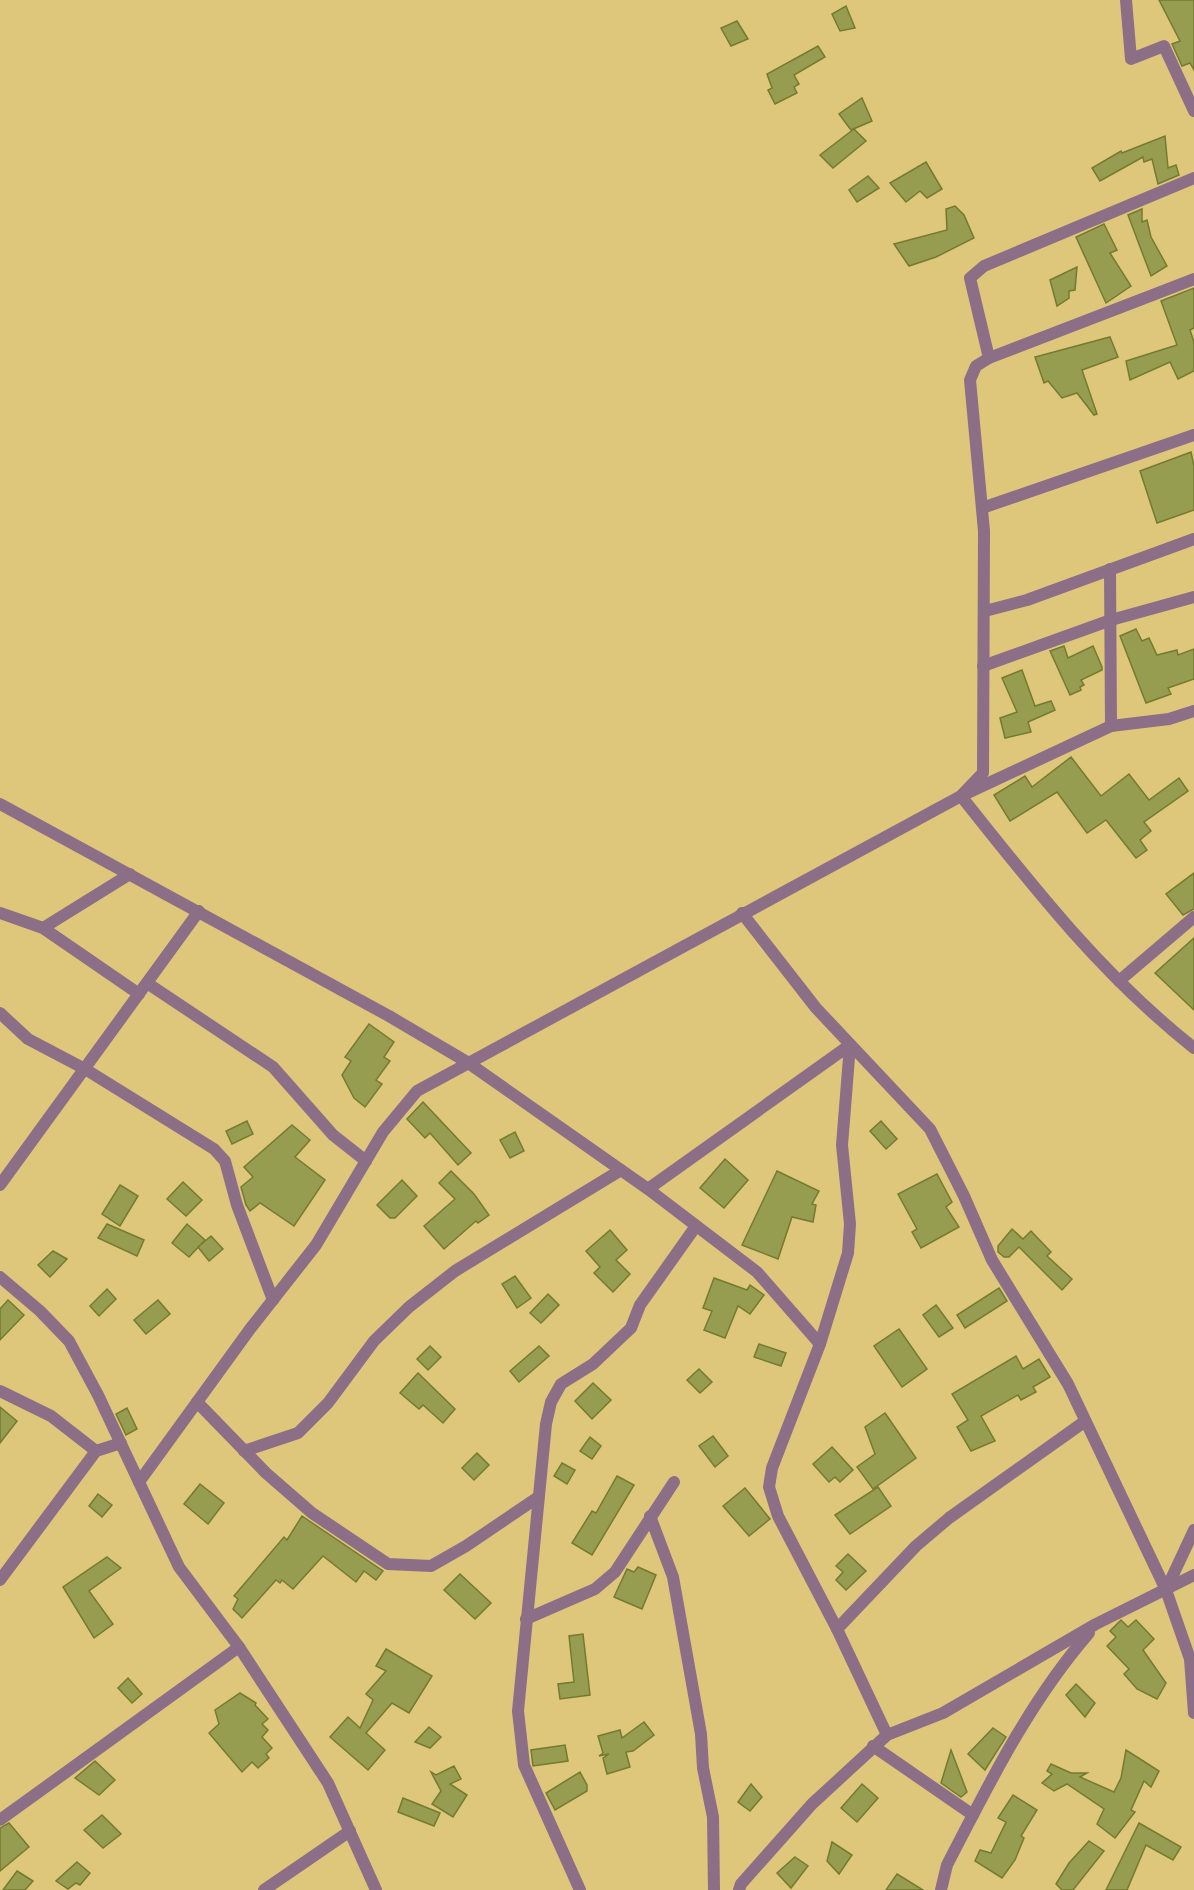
<svg xmlns="http://www.w3.org/2000/svg" width="1194" height="1890" viewBox="0 0 1194 1890" font-family="'Nunito Sans',sans-serif">
<style>
.building{fill:#969d51;stroke:#757b2e;stroke-width:1.5}
.lines{fill:none;stroke-linecap:round;stroke-linejoin:round}
.minor{stroke:#8c6f86;stroke-width:12}
</style>
<rect width="100%" height="100%" fill="#dec77a"/>
<g class="building">
<path d="M 1159,0 L 1194,0 L 1194,70 L 1190,63 L 1182,66 L 1172,44 L 1180,41 Z"/>
<path d="M 846,6 L 855,28 L 840,31 L 832,14 Z"/>
<path d="M 737,21 L 748,39 L 731,46 L 721,28 Z"/>
<path d="M 818,46 L 825,57 L 794,75 L 799,84 L 794,87 L 797,93 L 775,104 L 768,90 L 772,88 L 767,74 Z"/>
<path d="M 862,98 L 872,121 L 851,130 L 839,114 Z"/>
<path d="M 854,129 L 866,141 L 833,168 L 820,155 Z"/>
<path d="M 1165,136 L 1168,168 L 1176,165 L 1179,175 L 1158,184 L 1152,159 L 1144,162 L 1143,157 L 1100,181 L 1092,168 L 1121,151 L 1122,153 Z"/>
<path d="M 926,162 L 942,189 L 927,198 L 920,191 L 906,202 L 890,183 Z"/>
<path d="M 868,176 L 879,188 L 857,202 L 849,190 Z"/>
<path d="M 955,206 L 964,215 L 974,238 L 936,257 L 909,266 L 894,244 L 947,230 L 946,209 Z"/>
<path d="M 1142,209 L 1142,222 L 1147,220 L 1151,237 L 1167,266 L 1151,276 L 1128,215 Z"/>
<path d="M 1104,224 L 1117,250 L 1110,253 L 1131,286 L 1106,303 L 1076,237 Z"/>
<path d="M 1077,267 L 1075,290 L 1069,291 L 1069,298 L 1057,306 L 1050,280 Z"/>
<path d="M 1194,288 L 1194,328 L 1190,330 L 1194,342 L 1194,371 L 1178,379 L 1170,362 L 1130,380 L 1126,361 L 1177,345 L 1161,301 Z"/>
<path d="M 1110,337 L 1118,357 L 1082,370 L 1097,414 L 1094,415 L 1077,393 L 1062,398 L 1048,381 L 1044,383 L 1035,357 Z"/>
<path d="M 1191,452 L 1194,466 L 1194,510 L 1157,523 L 1140,471 Z"/>
<path d="M 1136,629 L 1142,641 L 1149,638 L 1157,655 L 1177,650 L 1178,655 L 1194,649 L 1194,679 L 1168,688 L 1171,694 L 1146,703 L 1120,636 Z"/>
<path d="M 1064,646 L 1068,658 L 1093,646 L 1102,667 L 1102,670 L 1081,680 L 1084,685 L 1080,687 L 1081,690 L 1070,695 L 1050,651 Z"/>
<path d="M 1022,670 L 1035,706 L 1051,701 L 1055,710 L 1028,722 L 1031,732 L 1005,738 L 1000,718 L 1017,712 L 1002,678 Z"/>
<path d="M 1071,757 L 1101,796 L 1129,774 L 1149,800 L 1179,778 L 1188,791 L 1144,822 L 1151,831 L 1140,840 L 1147,850 L 1136,858 L 1106,820 L 1087,833 L 1057,792 L 1010,821 L 994,795 L 1025,776 L 1032,787 Z"/>
<path d="M 1194,873 L 1194,909 L 1183,915 L 1166,894 Z"/>
<path d="M 1194,938 L 1194,1010 L 1155,973 Z"/>
<path d="M 369,1024 L 394,1042 L 384,1057 L 390,1061 L 376,1080 L 382,1084 L 365,1107 L 354,1098 L 342,1075 L 351,1061 L 345,1057 Z"/>
<path d="M 423,1102 L 471,1153 L 458,1165 L 430,1133 L 425,1138 L 407,1119 Z"/>
<path d="M 247,1121 L 253,1134 L 232,1144 L 226,1131 Z"/>
<path d="M 881,1121 L 897,1139 L 886,1149 L 870,1131 Z"/>
<path d="M 292,1125 L 310,1140 L 295,1157 L 325,1180 L 294,1226 L 260,1203 L 250,1211 L 246,1205 L 241,1187 L 253,1177 L 244,1167 Z"/>
<path d="M 515,1132 L 524,1151 L 510,1158 L 500,1140 Z"/>
<path d="M 725,1159 L 748,1180 L 724,1208 L 700,1188 Z"/>
<path d="M 451,1171 L 474,1194 L 489,1215 L 478,1223 L 476,1221 L 444,1249 L 424,1226 L 455,1199 L 439,1183 Z"/>
<path d="M 777,1171 L 819,1191 L 812,1204 L 816,1205 L 813,1222 L 792,1217 L 778,1259 L 742,1245 Z"/>
<path d="M 937,1174 L 952,1202 L 946,1207 L 959,1227 L 921,1248 L 912,1232 L 917,1229 L 898,1194 Z"/>
<path d="M 402,1180 L 417,1196 L 395,1218 L 390,1218 L 377,1205 Z"/>
<path d="M 183,1182 L 202,1200 L 186,1216 L 167,1199 Z"/>
<path d="M 120,1185 L 138,1196 L 120,1226 L 102,1214 Z"/>
<path d="M 107,1224 L 144,1240 L 137,1256 L 98,1238 Z"/>
<path d="M 187,1224 L 205,1240 L 189,1257 L 172,1243 Z"/>
<path d="M 1012,1229 L 1023,1239 L 1031,1231 L 1051,1252 L 1047,1256 L 1072,1279 L 1062,1290 L 1019,1247 L 1009,1257 L 1004,1257 L 998,1252 L 998,1246 Z"/>
<path d="M 610,1230 L 627,1250 L 616,1260 L 630,1274 L 613,1292 L 594,1273 L 600,1267 L 586,1251 Z"/>
<path d="M 211,1236 L 223,1249 L 209,1261 L 198,1247 Z"/>
<path d="M 53,1251 L 67,1259 L 50,1277 L 38,1265 Z"/>
<path d="M 515,1276 L 531,1298 L 517,1308 L 502,1284 Z"/>
<path d="M 714,1278 L 747,1290 L 750,1285 L 764,1295 L 750,1314 L 738,1306 L 725,1338 L 704,1330 L 712,1311 L 703,1308 Z"/>
<path d="M 999,1288 L 1007,1301 L 965,1328 L 957,1315 Z"/>
<path d="M 107,1289 L 116,1299 L 99,1316 L 90,1306 Z"/>
<path d="M 548,1294 L 559,1305 L 541,1323 L 530,1313 Z"/>
<path d="M 8,1300 L 24,1315 L 0,1340 L 0,1309 Z"/>
<path d="M 158,1300 L 170,1314 L 146,1334 L 134,1320 Z"/>
<path d="M 936,1305 L 953,1328 L 939,1337 L 923,1315 Z"/>
<path d="M 899,1329 L 927,1369 L 902,1387 L 874,1346 Z"/>
<path d="M 759,1344 L 786,1353 L 781,1366 L 754,1357 Z"/>
<path d="M 430,1346 L 441,1357 L 428,1370 L 417,1359 Z"/>
<path d="M 539,1346 L 549,1356 L 519,1382 L 510,1371 Z"/>
<path d="M 1016,1356 L 1023,1369 L 1039,1359 L 1050,1377 L 1033,1387 L 1036,1392 L 1021,1400 L 1018,1395 L 981,1416 L 995,1441 L 971,1451 L 957,1427 L 968,1420 L 952,1394 Z"/>
<path d="M 699,1369 L 712,1382 L 700,1393 L 687,1380 Z"/>
<path d="M 418,1373 L 455,1409 L 443,1423 L 423,1405 L 419,1409 L 400,1393 Z"/>
<path d="M 593,1383 L 611,1400 L 592,1419 L 575,1401 Z"/>
<path d="M 0,1407 L 17,1421 L 0,1443 Z"/>
<path d="M 127,1408 L 137,1429 L 126,1435 L 116,1414 Z"/>
<path d="M 885,1413 L 916,1458 L 873,1489 L 857,1467 L 875,1454 L 865,1427 Z"/>
<path d="M 713,1436 L 728,1456 L 715,1467 L 699,1446 Z"/>
<path d="M 590,1437 L 601,1446 L 592,1459 L 580,1451 Z"/>
<path d="M 832,1447 L 853,1470 L 840,1482 L 835,1477 L 829,1482 L 813,1464 Z"/>
<path d="M 477,1453 L 489,1465 L 474,1480 L 462,1468 Z"/>
<path d="M 562,1463 L 575,1470 L 567,1484 L 554,1476 Z"/>
<path d="M 617,1476 L 634,1485 L 592,1555 L 572,1543 L 592,1511 L 596,1513 Z"/>
<path d="M 200,1484 L 224,1503 L 208,1524 L 184,1504 Z"/>
<path d="M 878,1487 L 891,1506 L 850,1534 L 835,1515 Z"/>
<path d="M 745,1488 L 770,1519 L 749,1536 L 723,1506 Z"/>
<path d="M 98,1494 L 112,1505 L 102,1517 L 89,1506 Z"/>
<path d="M 302,1516 L 383,1571 L 376,1580 L 364,1571 L 356,1582 L 323,1556 L 293,1589 L 282,1580 L 280,1583 L 276,1580 L 242,1618 L 233,1609 L 238,1599 L 234,1596 L 284,1537 L 287,1540 Z"/>
<path d="M 848,1554 L 866,1571 L 846,1590 L 836,1580 L 843,1572 L 836,1566 Z"/>
<path d="M 107,1557 L 121,1568 L 89,1591 L 113,1624 L 94,1638 L 63,1587 Z"/>
<path d="M 638,1567 L 656,1575 L 642,1609 L 614,1597 L 627,1569 L 634,1572 Z"/>
<path d="M 460,1574 L 491,1603 L 475,1619 L 444,1590 Z"/>
<path d="M 1121,1620 L 1128,1627 L 1136,1620 L 1154,1639 L 1143,1650 L 1166,1683 L 1157,1699 L 1137,1689 L 1124,1674 L 1129,1669 L 1107,1646 L 1116,1637 L 1110,1631 Z"/>
<path d="M 583,1634 L 590,1695 L 560,1699 L 558,1684 L 574,1682 L 569,1636 Z"/>
<path d="M 386,1649 L 432,1676 L 409,1713 L 392,1703 L 366,1733 L 385,1750 L 368,1770 L 330,1737 L 348,1717 L 360,1728 L 373,1700 L 366,1694 L 386,1671 L 376,1666 Z"/>
<path d="M 128,1678 L 142,1694 L 132,1703 L 118,1688 Z"/>
<path d="M 1076,1684 L 1095,1703 L 1085,1717 L 1066,1695 Z"/>
<path d="M 240,1693 L 256,1703 L 255,1705 L 268,1719 L 262,1724 L 268,1730 L 262,1737 L 272,1748 L 266,1754 L 269,1758 L 258,1768 L 252,1762 L 242,1772 L 209,1733 L 219,1724 L 215,1710 Z"/>
<path d="M 644,1722 L 654,1735 L 633,1751 L 626,1752 L 630,1767 L 607,1774 L 603,1758 L 609,1754 L 599,1756 L 603,1753 L 598,1736 L 620,1730 L 622,1738 Z"/>
<path d="M 429,1727 L 441,1737 L 430,1748 L 415,1742 Z"/>
<path d="M 993,1728 L 1006,1737 L 985,1770 L 968,1754 Z"/>
<path d="M 565,1745 L 568,1761 L 533,1766 L 531,1750 Z"/>
<path d="M 951,1750 L 967,1792 L 961,1797 L 941,1783 Z"/>
<path d="M 1126,1750 L 1159,1771 L 1151,1787 L 1144,1781 L 1131,1810 L 1135,1812 L 1115,1838 L 1097,1824 L 1104,1809 L 1067,1784 L 1054,1791 L 1042,1783 L 1052,1774 L 1047,1771 L 1051,1764 L 1071,1773 L 1087,1773 L 1080,1777 L 1114,1792 L 1121,1778 Z"/>
<path d="M 95,1761 L 115,1780 L 99,1795 L 75,1778 Z"/>
<path d="M 454,1766 L 461,1779 L 450,1784 L 467,1795 L 453,1817 L 432,1804 L 441,1791 L 431,1772 L 436,1775 Z"/>
<path d="M 580,1772 L 587,1785 L 587,1791 L 555,1810 L 546,1793 Z"/>
<path d="M 751,1784 L 762,1797 L 750,1811 L 738,1802 Z"/>
<path d="M 862,1784 L 878,1798 L 857,1822 L 841,1808 Z"/>
<path d="M 1013,1795 L 1037,1810 L 1021,1836 L 1024,1838 L 1015,1860 L 1002,1878 L 975,1861 L 980,1850 L 991,1853 L 1006,1822 L 998,1818 Z"/>
<path d="M 403,1798 L 440,1813 L 434,1826 L 398,1812 Z"/>
<path d="M 102,1815 L 121,1834 L 103,1848 L 84,1830 Z"/>
<path d="M 9,1823 L 29,1847 L 0,1871 L 0,1828 Z"/>
<path d="M 1139,1823 L 1181,1847 L 1173,1860 L 1146,1845 L 1127,1890 L 1106,1890 Z"/>
<path d="M 1089,1841 L 1104,1851 L 1073,1890 L 1062,1890 L 1056,1884 L 1069,1863 Z"/>
<path d="M 832,1842 L 852,1855 L 839,1874 L 827,1861 Z"/>
<path d="M 795,1857 L 808,1866 L 791,1888 L 777,1873 Z"/>
<path d="M 77,1862 L 90,1873 L 80,1885 L 76,1883 L 68,1889 L 56,1881 Z"/>
<path d="M 17,1871 L 33,1881 L 25,1890 L 3,1890 Z"/>
<path d="M 897,1874 L 923,1890 L 886,1890 Z"/>
</g>
<g class="lines">
<g class="minor">
<path d="M 1126,0 L 1131,59 L 1164,46 L 1194,111"/>
<path d="M 1194,279 L 989,358 L 976,366 L 970,380 L 984,531 L 983,773 L 961,796 C 1033,887 1103,976 1194,1048"/>
<path d="M 989,358 L 970,278 L 984,266 L 1194,178"/>
<path d="M 982,508 L 1194,435"/>
<path d="M 1110,569 L 1111,726"/>
<path d="M 985,611 L 1027,600 L 1194,539"/>
<path d="M 983,666 L 1111,620 L 1194,597"/>
<path d="M 0,804 L 389,1016 L 467,1062 L 648,1189 L 757,1272 L 820,1344 L 772,1468 L 769,1487 L 778,1516 L 837,1629 L 887,1735"/>
<path d="M 0,913 L 43,928 L 139,994"/>
<path d="M 742,913 L 816,1008 L 930,1129 L 964,1196 L 992,1260 L 1068,1384 L 1166,1590 L 1190,1659 L 1194,1713"/>
<path d="M 43,928 L 130,874"/>
<path d="M 1119,981 L 1194,917"/>
<path d="M 147,983 L 273,1067 L 333,1135 L 366,1161"/>
<path d="M 0,1013 L 28,1039 L 85,1069 L 214,1149 L 225,1161 L 237,1205 L 273,1300"/>
<path d="M 0,1185 L 199,911"/>
<path d="M 648,1189 L 850,1045"/>
<path d="M 0,1277 L 40,1311 L 69,1341 L 98,1395 L 179,1567 L 239,1647 L 328,1783 L 376,1890"/>
<path d="M 820,1344 L 848,1253 L 850,1224 L 842,1145 L 850,1045"/>
<path d="M 0,1391 L 51,1416 L 96,1451"/>
<path d="M 197,1402 L 266,1473 L 312,1513 L 388,1564 L 431,1566 L 466,1546 L 537,1498"/>
<path d="M 244,1451 L 298,1433 L 328,1403 L 374,1341 L 409,1307 L 455,1271 L 621,1170"/>
<path d="M 139,1482 L 250,1329 L 316,1245 L 383,1132 L 417,1091 L 961,796 L 1111,726 L 1169,719 L 1194,711"/>
<path d="M 650,1516 L 673,1577 L 701,1734 L 703,1768 L 713,1817 L 714,1890"/>
<path d="M 0,1580 L 96,1451 L 121,1443"/>
<path d="M 1166,1590 L 1194,1530"/>
<path d="M 526,1619 L 595,1589 L 615,1572 L 674,1482"/>
<path d="M 837,1629 L 916,1546 L 949,1518 L 1084,1422"/>
<path d="M 873,1746 L 973,1815"/>
<path d="M 0,1820 L 239,1647"/>
<path d="M 264,1890 L 350,1831"/>
<path d="M 580,1890 L 524,1765 L 518,1711 L 546,1424 L 551,1402 L 561,1384 L 593,1364 L 631,1328 L 640,1305 L 696,1226"/>
<path d="M 739,1890 L 741,1884 L 812,1804 L 887,1735 L 943,1713 L 1096,1624 L 1194,1575"/>
<path d="M 941,1890 L 947,1865 C 989,1784 1029,1702 1089,1633"/>
</g>
</g>
</svg>
